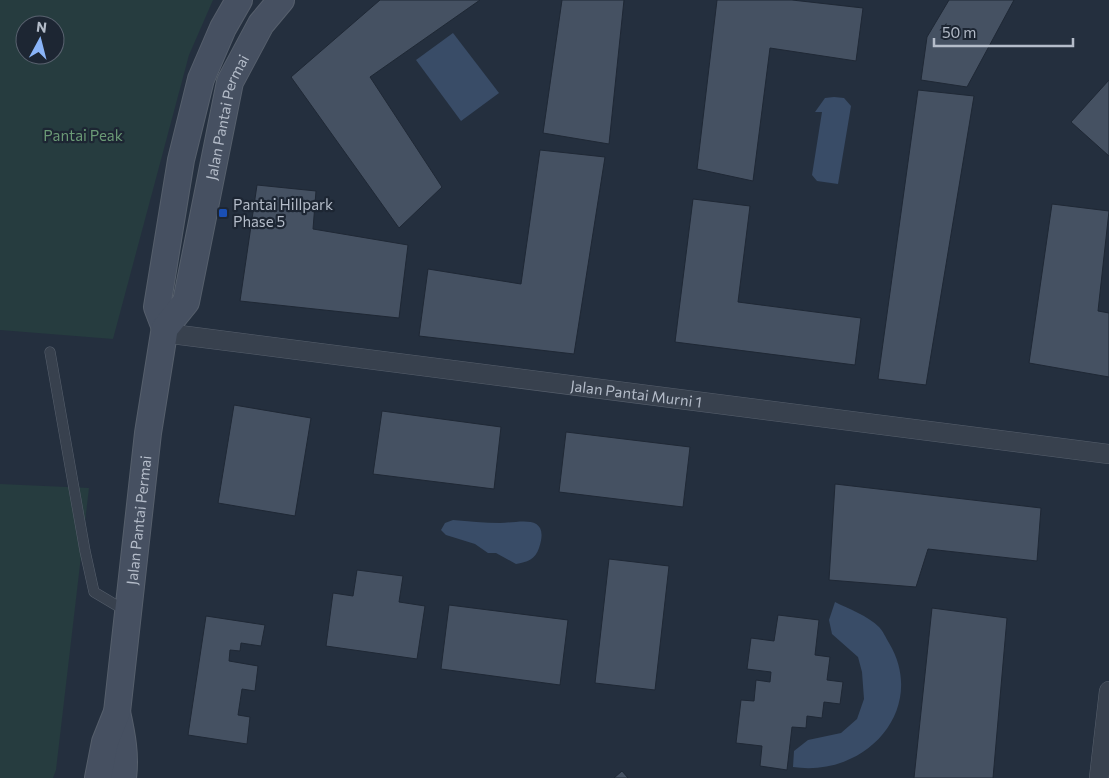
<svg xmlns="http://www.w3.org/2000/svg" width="1109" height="778" viewBox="0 0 1109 778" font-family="Commissioner,sans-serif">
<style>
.green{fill:#263c3f;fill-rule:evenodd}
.water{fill:#394c67}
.building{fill:#455162;stroke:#1f2835}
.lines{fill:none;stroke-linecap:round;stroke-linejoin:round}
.lane-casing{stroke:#565f6c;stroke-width:11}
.street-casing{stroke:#565f6c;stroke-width:20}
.secondary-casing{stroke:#565f6c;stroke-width:28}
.lane{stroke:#38414e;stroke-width:10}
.street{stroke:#38414e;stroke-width:19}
.secondary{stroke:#465061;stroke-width:26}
.transit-dot{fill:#1a4fb4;stroke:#1d2633;stroke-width:2}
.labels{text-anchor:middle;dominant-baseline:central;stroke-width:4.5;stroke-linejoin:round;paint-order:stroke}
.street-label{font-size:15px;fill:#b4bcc9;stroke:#1d2633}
.park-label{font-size:15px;fill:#6b9a76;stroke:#1d2633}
.poi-label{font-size:15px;fill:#b4bcc9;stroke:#1d2633;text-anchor:start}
</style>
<rect width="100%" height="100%" fill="#242f3e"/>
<g class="green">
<path d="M 0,0 L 213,0 L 189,55 L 113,339 L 0,330 ZM 25,25 L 55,25 L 55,55 L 25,55 Z"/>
<path d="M 0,484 L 89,488 L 56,770 L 53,778 L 0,778 Z"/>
</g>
<g class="water">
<path d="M 453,33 L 499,93 L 461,121 L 416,60 Z"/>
<path d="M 834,97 L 844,98 L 851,106 L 838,184 L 817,181 L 812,175 L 822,112 L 815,112 L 825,98 Z"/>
<path d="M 453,520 C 469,521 484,523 500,523 C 518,523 551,512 539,548 C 535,560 527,562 516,564 L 496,553 L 488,553 L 475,544 L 446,535 L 441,530 L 445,523 Z"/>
<path d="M 835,602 C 849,609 868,616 879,627 C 883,631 886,638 889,643 C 928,708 867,778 793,767 L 794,751 L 808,740 L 841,733 L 857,719 L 864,699 L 862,672 L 858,657 L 832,634 L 829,620 Z"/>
</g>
<g class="building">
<path d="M 380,0 L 480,0 L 370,77 L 442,187 L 399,228 L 291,77 Z"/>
<path d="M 562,0 L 624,0 L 609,144 L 543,133 Z"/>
<path d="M 717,0 L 792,0 L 863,8 L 856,61 L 770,48 L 753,181 L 697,169 Z"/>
<path d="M 949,0 L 1014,0 L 967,87 L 921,80 L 927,37 Z"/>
<path d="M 1109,80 L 1109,156 L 1071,122 Z"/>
<path d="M 918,90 L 974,96 L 926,385 L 878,379 Z"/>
<path d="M 540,150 L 605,157 L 574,354 L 419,336 L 428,269 L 521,284 Z"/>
<path d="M 257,185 L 316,191 L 313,229 L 408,245 L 399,318 L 240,301 Z"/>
<path d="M 693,199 L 750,206 L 738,302 L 861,318 L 855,365 L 675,342 Z"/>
<path d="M 1052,204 L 1109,211 L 1098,311 L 1109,313 L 1109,377 L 1029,363 Z"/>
<path d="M 234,405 L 311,418 L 295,516 L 218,503 Z"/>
<path d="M 382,411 L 501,427 L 494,489 L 373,474 Z"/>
<path d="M 566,432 L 690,447 L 683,507 L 559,492 Z"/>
<path d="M 835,484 L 1041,508 L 1037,561 L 928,549 L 916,587 L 829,580 Z"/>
<path d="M 609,559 L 669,566 L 655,690 L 595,683 Z"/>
<path d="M 357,570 L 403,576 L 399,602 L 425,606 L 417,659 L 326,646 L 333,593 L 353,596 Z"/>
<path d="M 449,605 L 568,620 L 560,685 L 441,669 Z"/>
<path d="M 932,608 L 1007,618 L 993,778 L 914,778 Z"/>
<path d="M 778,615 L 819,620 L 815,655 L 830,657 L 827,680 L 843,682 L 840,704 L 824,702 L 822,718 L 807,716 L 806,728 L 792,727 L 787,770 L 760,766 L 762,746 L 736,743 L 741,700 L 754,701 L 756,680 L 770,682 L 771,672 L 747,669 L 751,638 L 774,641 Z"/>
<path d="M 206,616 L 265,625 L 261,646 L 241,643 L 240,651 L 230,650 L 229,661 L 258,666 L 255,691 L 242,689 L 238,715 L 250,717 L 247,744 L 188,735 Z"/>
<path d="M 622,771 L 628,778 L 614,778 Z"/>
</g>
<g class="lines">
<g class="lane-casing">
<path id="lane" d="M 50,352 L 85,551 L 94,592 L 126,611"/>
</g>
<g class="street-casing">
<g id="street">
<path id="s1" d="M 164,333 L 1109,454"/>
<path d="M 1099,778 L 1109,691"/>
</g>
</g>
<g class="secondary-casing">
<g id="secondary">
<path d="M 165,328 L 157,307 L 181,160 L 201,79 L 223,28 L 239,0"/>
<path d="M 117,712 C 122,735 126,755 123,778"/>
<path id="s2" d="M 98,778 L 105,742 L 117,712 L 148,433 L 164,333 L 165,328 L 186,302 L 230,82 L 261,24 L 281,0"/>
</g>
</g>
<use href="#lane" class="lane"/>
<use href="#street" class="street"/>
<use href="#secondary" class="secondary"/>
</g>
<rect class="transit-dot" x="218" y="208" width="10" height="10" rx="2.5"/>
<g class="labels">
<g class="street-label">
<text stroke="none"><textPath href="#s2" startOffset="679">Jalan Pantai Permai</textPath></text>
<text stroke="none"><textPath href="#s1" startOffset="476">Jalan Pantai Murni 1</textPath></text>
<text stroke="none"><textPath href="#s2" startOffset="262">Jalan Pantai Permai</textPath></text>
</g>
<g class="park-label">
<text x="83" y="135">Pantai Peak</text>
</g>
<g class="poi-label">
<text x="233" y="204">Pantai Hillpark<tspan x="233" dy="17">Phase 5</tspan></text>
</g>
</g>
<g transform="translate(40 40) rotate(7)"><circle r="24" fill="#1d2633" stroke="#59626f"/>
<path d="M0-4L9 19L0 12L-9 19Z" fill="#8ab4f8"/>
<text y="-8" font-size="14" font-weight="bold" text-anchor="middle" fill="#b4bcc9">N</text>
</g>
<path d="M934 38v8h139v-8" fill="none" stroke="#b4bcc9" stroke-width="2.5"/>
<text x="942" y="38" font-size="15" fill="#b4bcc9" stroke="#1d2633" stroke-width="4" paint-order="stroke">50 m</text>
</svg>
